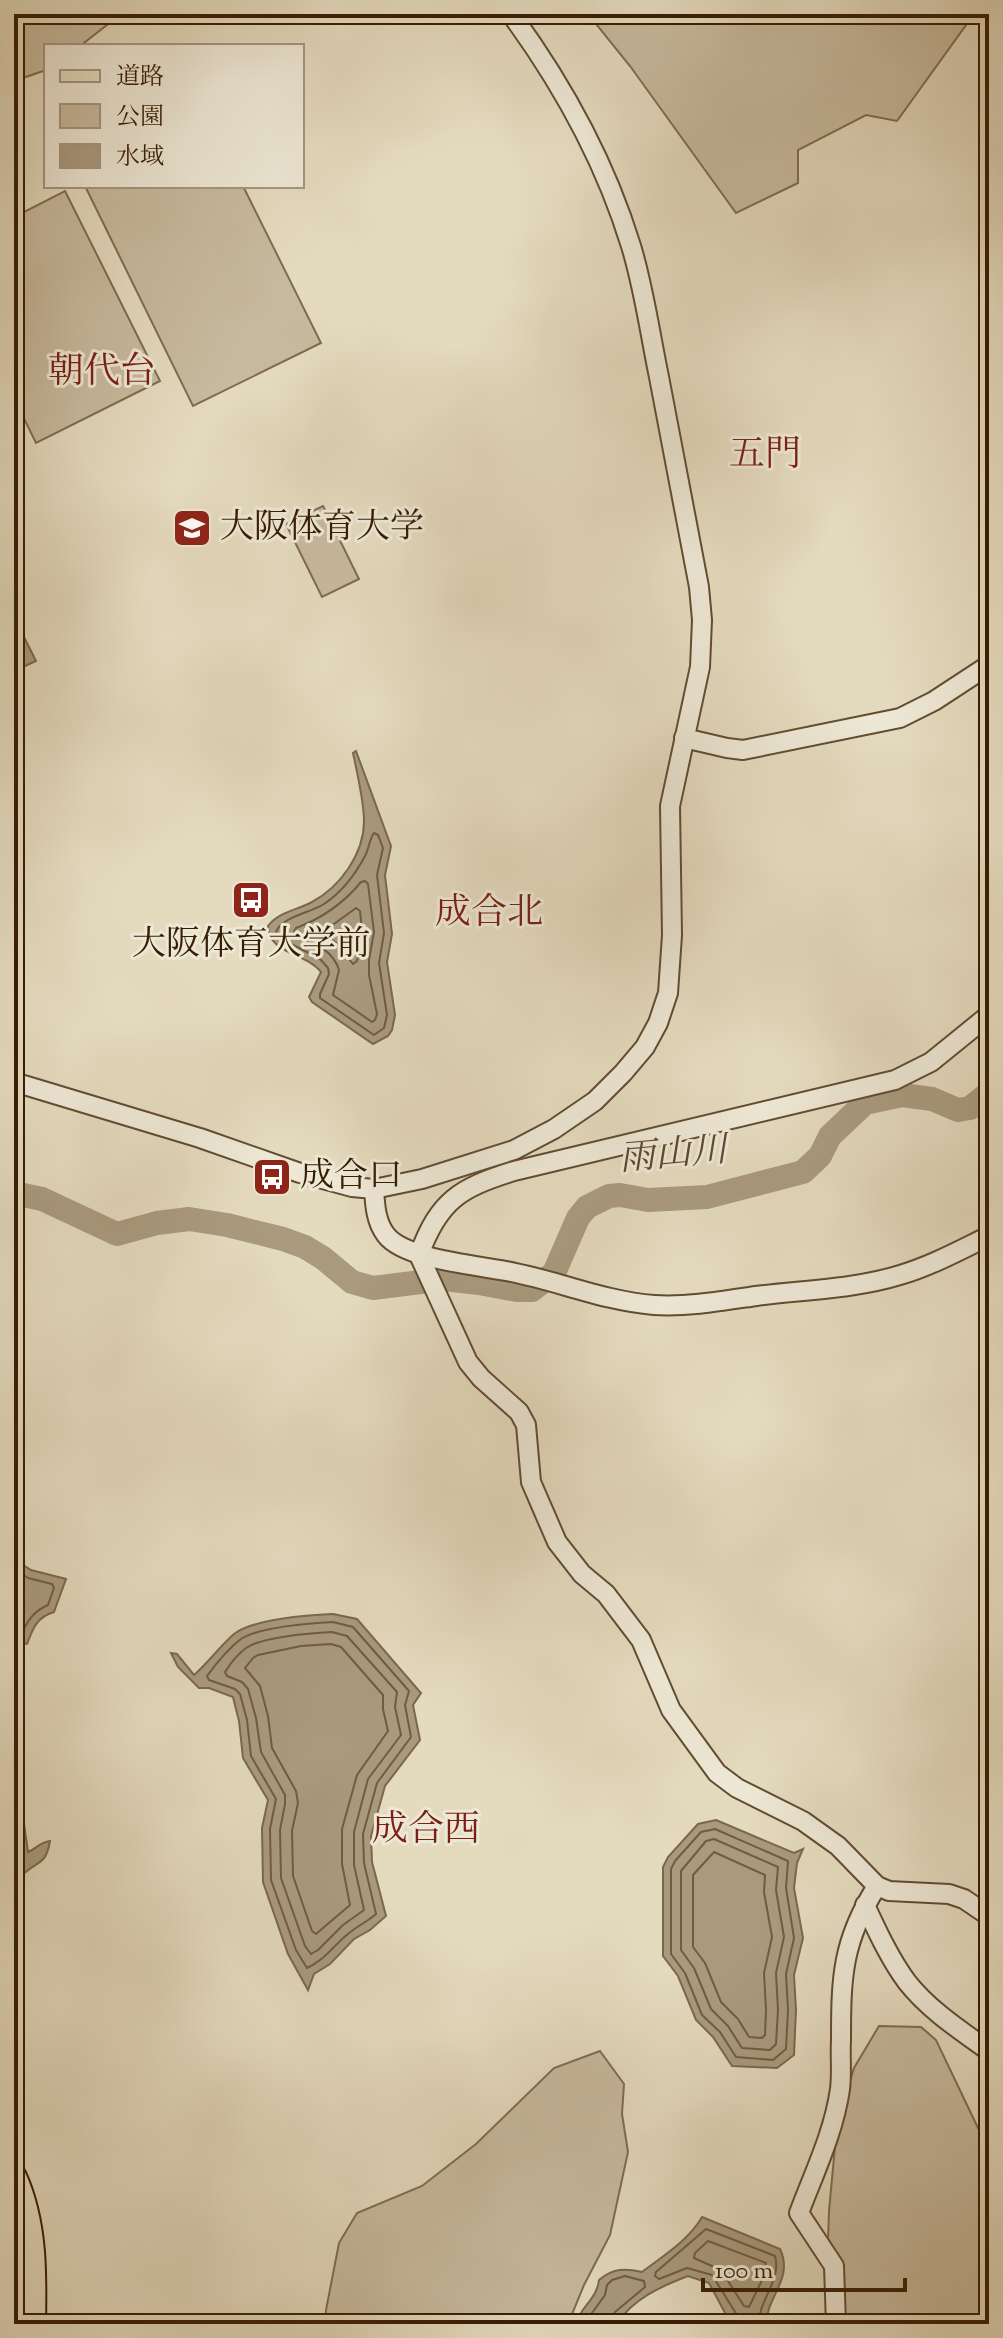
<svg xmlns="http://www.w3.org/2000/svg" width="1003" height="2338" viewBox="0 0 1003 2338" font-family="'Sorts Mill Goudy','Noto Serif JP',serif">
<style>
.green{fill:#c7ba9e;stroke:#7f6c50;stroke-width:2}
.water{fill:#a99a7e;stroke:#7b684c;stroke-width:2}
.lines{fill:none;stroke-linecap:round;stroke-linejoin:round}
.shore{stroke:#705c40;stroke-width:2}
.river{stroke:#a99a7e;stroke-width:24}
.minor-casing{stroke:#624c30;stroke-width:22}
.major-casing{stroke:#371d01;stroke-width:28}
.minor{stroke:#ede7d5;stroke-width:18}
.major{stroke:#e4dabe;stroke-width:24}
.labels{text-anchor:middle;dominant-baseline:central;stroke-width:6;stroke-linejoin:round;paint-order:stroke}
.poi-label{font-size:34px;fill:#371d01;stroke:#ede7d5;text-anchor:start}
.neighbourhood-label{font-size:36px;fill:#7a1f14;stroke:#ede7d5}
.water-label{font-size:36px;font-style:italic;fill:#5f492d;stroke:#ede7d5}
</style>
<rect width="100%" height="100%" fill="#e4dabe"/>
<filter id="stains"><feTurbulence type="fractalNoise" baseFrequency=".0025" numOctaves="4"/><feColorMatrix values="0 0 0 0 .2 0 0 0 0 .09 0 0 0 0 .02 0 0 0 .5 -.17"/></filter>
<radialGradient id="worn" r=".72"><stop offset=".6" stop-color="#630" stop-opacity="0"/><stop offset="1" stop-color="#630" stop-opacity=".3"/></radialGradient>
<g class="green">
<path d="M 14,14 L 121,14 L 80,46 L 46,46 L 46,70 L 14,81 Z"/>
<path d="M 588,14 L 974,14 L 897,121 L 866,115 L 798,150 L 798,183 L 736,213 L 630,66 Z"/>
<path d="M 85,186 L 243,186 L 321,343 L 193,406 Z"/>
<path d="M 65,191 L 160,381 L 36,443 L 14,398 L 14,217 Z"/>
<path d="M 323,506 L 359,579 L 322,597 L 286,524 Z"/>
<path d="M 879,2026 L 921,2027 L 936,2040 L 989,2151 L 989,2324 L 829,2324 L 826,2299 L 829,2211 L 837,2125 L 854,2068 Z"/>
<path d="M 600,2051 L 624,2084 L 622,2114 L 628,2152 L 610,2235 L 584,2285 L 568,2324 L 326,2324 L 326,2310 L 339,2243 L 357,2213 L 422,2186 L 476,2144 L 554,2068 Z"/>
</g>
<g class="water">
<path d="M 19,627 L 36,661 L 14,671 L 14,629 Z"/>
<path d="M 356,751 L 391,846 L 385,875 L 392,934 L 387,962 L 395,1015 L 392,1030 L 388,1036 L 373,1044 L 312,1002 L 309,997 L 321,972 C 307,953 268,954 268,926 C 278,912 297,910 312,902 C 340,887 364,854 364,821 C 364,802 357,772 353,753 Z"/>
<path d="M 14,1559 L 31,1570 L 66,1579 L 54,1612 C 37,1617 33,1628 27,1644 L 14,1642 Z"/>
<path d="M 333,1614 L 357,1619 L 421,1693 L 413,1705 L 420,1740 L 385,1786 L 371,1836 L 372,1862 L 386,1916 L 370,1930 L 354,1939 L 330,1964 L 314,1974 L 308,1990 L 288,1954 L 263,1882 L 262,1828 L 268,1800 L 243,1758 L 239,1721 L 233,1697 L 209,1688 L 199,1688 L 178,1667 L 171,1653 L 177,1654 L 194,1675 C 208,1663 220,1646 234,1634 C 253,1619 309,1615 333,1614 Z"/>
<path d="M 14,1805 L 23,1817 L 28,1852 C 36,1849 40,1842 50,1841 C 46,1863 41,1860 27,1871 C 22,1875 18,1881 14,1886 Z"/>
<path d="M 716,1820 L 794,1853 L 803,1849 L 797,1863 L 794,1888 L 803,1938 L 794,1975 L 796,2010 L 794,2055 L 777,2068 L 732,2066 L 713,2037 L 696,2020 L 678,1976 L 663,1956 L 663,1867 L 668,1857 L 698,1824 Z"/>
<path d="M 702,2217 L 780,2249 C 794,2278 767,2296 766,2324 L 731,2324 L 709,2283 L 688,2276 C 662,2286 632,2299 617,2324 L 576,2324 C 580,2307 597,2299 599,2280 C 613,2268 625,2268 642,2272 C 663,2256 689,2240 702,2217 Z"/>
</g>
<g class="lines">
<g class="shore">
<path d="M 374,833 L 378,835 L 383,848 L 377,875 L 384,933 L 379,963 L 387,1015 L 384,1028 L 374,1035 L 320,998 L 320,994 L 329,974 L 328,968 L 320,959 L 280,938 L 276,932 C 281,917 310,913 324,904 C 342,892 355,875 365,856 C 369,849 369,840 374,833 Z"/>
<path d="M 365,881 L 368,884 L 374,932 L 369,960 L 369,975 L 377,1014 L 375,1020 L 372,1022 L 333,995 L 339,970 C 333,950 314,943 296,935 L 294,932 L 296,928 C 323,918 343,904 361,882 Z"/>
<path d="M 356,908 L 360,911 L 362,930 L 357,961 L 353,964 L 337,944 L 323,932 Z"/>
<path d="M 14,1569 L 28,1578 L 52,1584 L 54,1588 L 48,1605 C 34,1611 28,1620 22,1633 L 14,1634"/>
<path d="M 333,1622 L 353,1627 L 409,1691 L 405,1705 L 411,1737 L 377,1783 L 363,1834 L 364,1863 L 376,1914 C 367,1922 357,1926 348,1934 C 334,1945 325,1960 307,1968 L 296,1950 L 271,1880 L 270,1829 L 276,1799 L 251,1756 L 247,1720 L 240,1694 L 235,1689 L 209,1680 L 207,1676 C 215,1665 229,1648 241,1639 C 259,1627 311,1623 333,1622 Z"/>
<path d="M 332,1632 L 347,1636 L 397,1692 L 395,1707 L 401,1735 L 368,1779 L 354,1832 L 354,1865 L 364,1910 L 343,1925 L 318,1950 L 311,1954 L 305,1946 L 281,1878 L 280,1830 L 285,1804 L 285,1795 L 261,1752 L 256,1718 L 248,1689 L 242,1682 L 227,1676 L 225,1672 C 230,1664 238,1654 246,1648 C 261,1637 312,1633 332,1632 Z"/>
<path d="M 331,1644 L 341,1647 L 383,1695 L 383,1709 L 388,1731 L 357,1775 L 342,1829 L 342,1864 L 350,1905 L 316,1934 L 312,1931 L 293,1876 L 292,1831 L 298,1803 L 296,1791 L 272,1748 L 268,1716 L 260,1686 L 245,1668 L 253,1658 L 258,1655 L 301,1646 Z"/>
<path d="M 715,1829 L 788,1861 L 786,1888 L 794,1938 L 786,1974 L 788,2010 L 786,2049 L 773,2060 L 736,2057 L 720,2032 L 702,2015 L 685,1973 L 671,1954 L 671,1869 L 675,1861 L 701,1832 Z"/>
<path d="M 714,1839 L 778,1867 L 776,1890 L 784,1937 L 776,1973 L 778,2010 L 776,2044 L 770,2050 L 742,2048 L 728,2026 L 711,2009 L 694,1968 L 681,1950 L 681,1871 L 706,1841 Z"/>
<path d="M 714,1852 L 765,1875 L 764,1892 L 772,1937 L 764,1973 L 766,2010 L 765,2035 L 762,2038 L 749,2037 L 738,2019 L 721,2002 L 705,1963 L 693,1947 L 693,1875 Z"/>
<path d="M 708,2241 L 766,2263 L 765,2274 L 749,2307 L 744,2306 L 721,2270 L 694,2258 L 695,2253 Z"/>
<path d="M 584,2324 L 605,2295 L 607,2285 L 612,2280 L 625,2276 L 644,2281 L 645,2287 L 615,2312 L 611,2324"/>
<path d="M 739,2324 L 737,2315 L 712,2275 L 687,2268 L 659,2279 L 655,2276 L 656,2272 L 706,2229 L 775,2256 C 782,2281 758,2300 759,2324"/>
</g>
<path class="river" d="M 14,1193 L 42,1199 L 117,1234 L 157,1223 L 189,1219 L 227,1225 L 283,1239 L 305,1247 L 323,1258 L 352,1282 L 373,1288 L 444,1279 L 479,1283 L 517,1290 L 532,1290 L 554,1273 L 578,1218 L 587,1207 L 609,1196 L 620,1195 L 648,1200 L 707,1197 L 803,1172 L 820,1156 L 830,1136 L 865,1103 L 902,1095 L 932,1099 L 958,1110 L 970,1108 L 989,1093"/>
<g class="minor-casing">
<g id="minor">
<path d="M 684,738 L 727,748 L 743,750 L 900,718 L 934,701 L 989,665"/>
<path d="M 989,1015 L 931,1062 L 895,1080 L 514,1171 C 460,1188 439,1200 419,1255 L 468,1362 L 481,1378 L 519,1412 L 526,1425 L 531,1482 L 557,1542 L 582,1574 L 606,1594 L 641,1640 L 671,1710 L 717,1773 L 737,1788 L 803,1821 L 838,1846 L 877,1886 L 889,1891 L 949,1894 L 964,1899 L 989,1916"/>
<path d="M 14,1082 L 200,1138 L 300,1173 L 352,1187 L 374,1189 L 422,1179 L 514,1150 L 554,1129 L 595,1101 L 623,1073 L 645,1047 L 658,1023 L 668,993 L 672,935 L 670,806 L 700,667 L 702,620 L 699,587 C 685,517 672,447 659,377 C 650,334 644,288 631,246 C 605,161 563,85 511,14"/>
<path d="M 374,1189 C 375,1206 376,1222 386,1235 C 404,1259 476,1265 506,1271 C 556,1280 603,1301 654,1305 C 688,1307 722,1301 756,1296 C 803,1290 855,1289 900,1275 C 931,1266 960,1250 989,1236"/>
<path d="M 865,1905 C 877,1931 890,1959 907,1982 C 929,2010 960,2030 989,2051"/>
<path d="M 836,2324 L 834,2266 L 799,2213 C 814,2173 834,2132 840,2089 C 842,2073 840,2056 841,2040 C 841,1977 842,1941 877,1886"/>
</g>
</g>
<g class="major-casing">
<path id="major" d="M 14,2177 C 35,2223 34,2275 33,2324"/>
</g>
<use href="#minor" class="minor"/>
<use href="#major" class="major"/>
</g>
<defs>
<g id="university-square" transform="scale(2)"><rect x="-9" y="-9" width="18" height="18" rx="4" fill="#8f2418" stroke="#ede7d5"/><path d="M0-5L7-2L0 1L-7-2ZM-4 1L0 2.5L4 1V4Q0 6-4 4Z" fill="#fff"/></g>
<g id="bus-square" transform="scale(2)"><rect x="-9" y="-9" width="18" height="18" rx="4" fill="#8f2418" stroke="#ede7d5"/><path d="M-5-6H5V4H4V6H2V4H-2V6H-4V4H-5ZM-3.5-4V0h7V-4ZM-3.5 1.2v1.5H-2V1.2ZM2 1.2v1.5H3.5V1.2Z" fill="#fff"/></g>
</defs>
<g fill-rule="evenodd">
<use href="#university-square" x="192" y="528"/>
<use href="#bus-square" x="251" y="900"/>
<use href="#bus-square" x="272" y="1177"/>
</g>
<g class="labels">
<g class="poi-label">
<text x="220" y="528">大阪体育大学</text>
<text x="251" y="945" text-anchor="middle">大阪体育大学前</text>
<text x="300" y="1177">成合口</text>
</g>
<g class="neighbourhood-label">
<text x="102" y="373">朝代台</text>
<text x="765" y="456">五門</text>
<text x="489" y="914">成合北</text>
<text x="426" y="1831">成合西</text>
</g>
<g class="water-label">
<text transform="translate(673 1156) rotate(-5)">雨山川</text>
</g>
</g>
<rect width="1003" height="2338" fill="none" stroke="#e4dabe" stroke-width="48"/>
<rect x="16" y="16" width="971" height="2306" fill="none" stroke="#371d01" stroke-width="4"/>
<rect x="24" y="24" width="955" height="2290" fill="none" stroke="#371d01" stroke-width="2"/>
<rect x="44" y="44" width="260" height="144" fill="#ede7d5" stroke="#a49680" stroke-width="2"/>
<rect x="60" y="70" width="40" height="12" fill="#e4dabe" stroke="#a49680" stroke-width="2"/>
<text x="116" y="84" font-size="24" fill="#371d01">道路</text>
<rect x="60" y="104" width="40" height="24" fill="#c7ba9e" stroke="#a49680" stroke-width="2"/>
<text x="116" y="124" font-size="24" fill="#371d01">公園</text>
<rect x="60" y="144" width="40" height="24" fill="#a99a7e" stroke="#a49680" stroke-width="2"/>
<text x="116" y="164" font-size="24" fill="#371d01">水域</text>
<path d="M703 2278v12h202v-12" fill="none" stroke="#371d01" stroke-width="4"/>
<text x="715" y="2278" font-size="24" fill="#371d01" stroke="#ede7d5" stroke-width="6" paint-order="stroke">100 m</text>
<rect width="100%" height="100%" filter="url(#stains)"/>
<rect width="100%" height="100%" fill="url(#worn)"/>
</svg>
